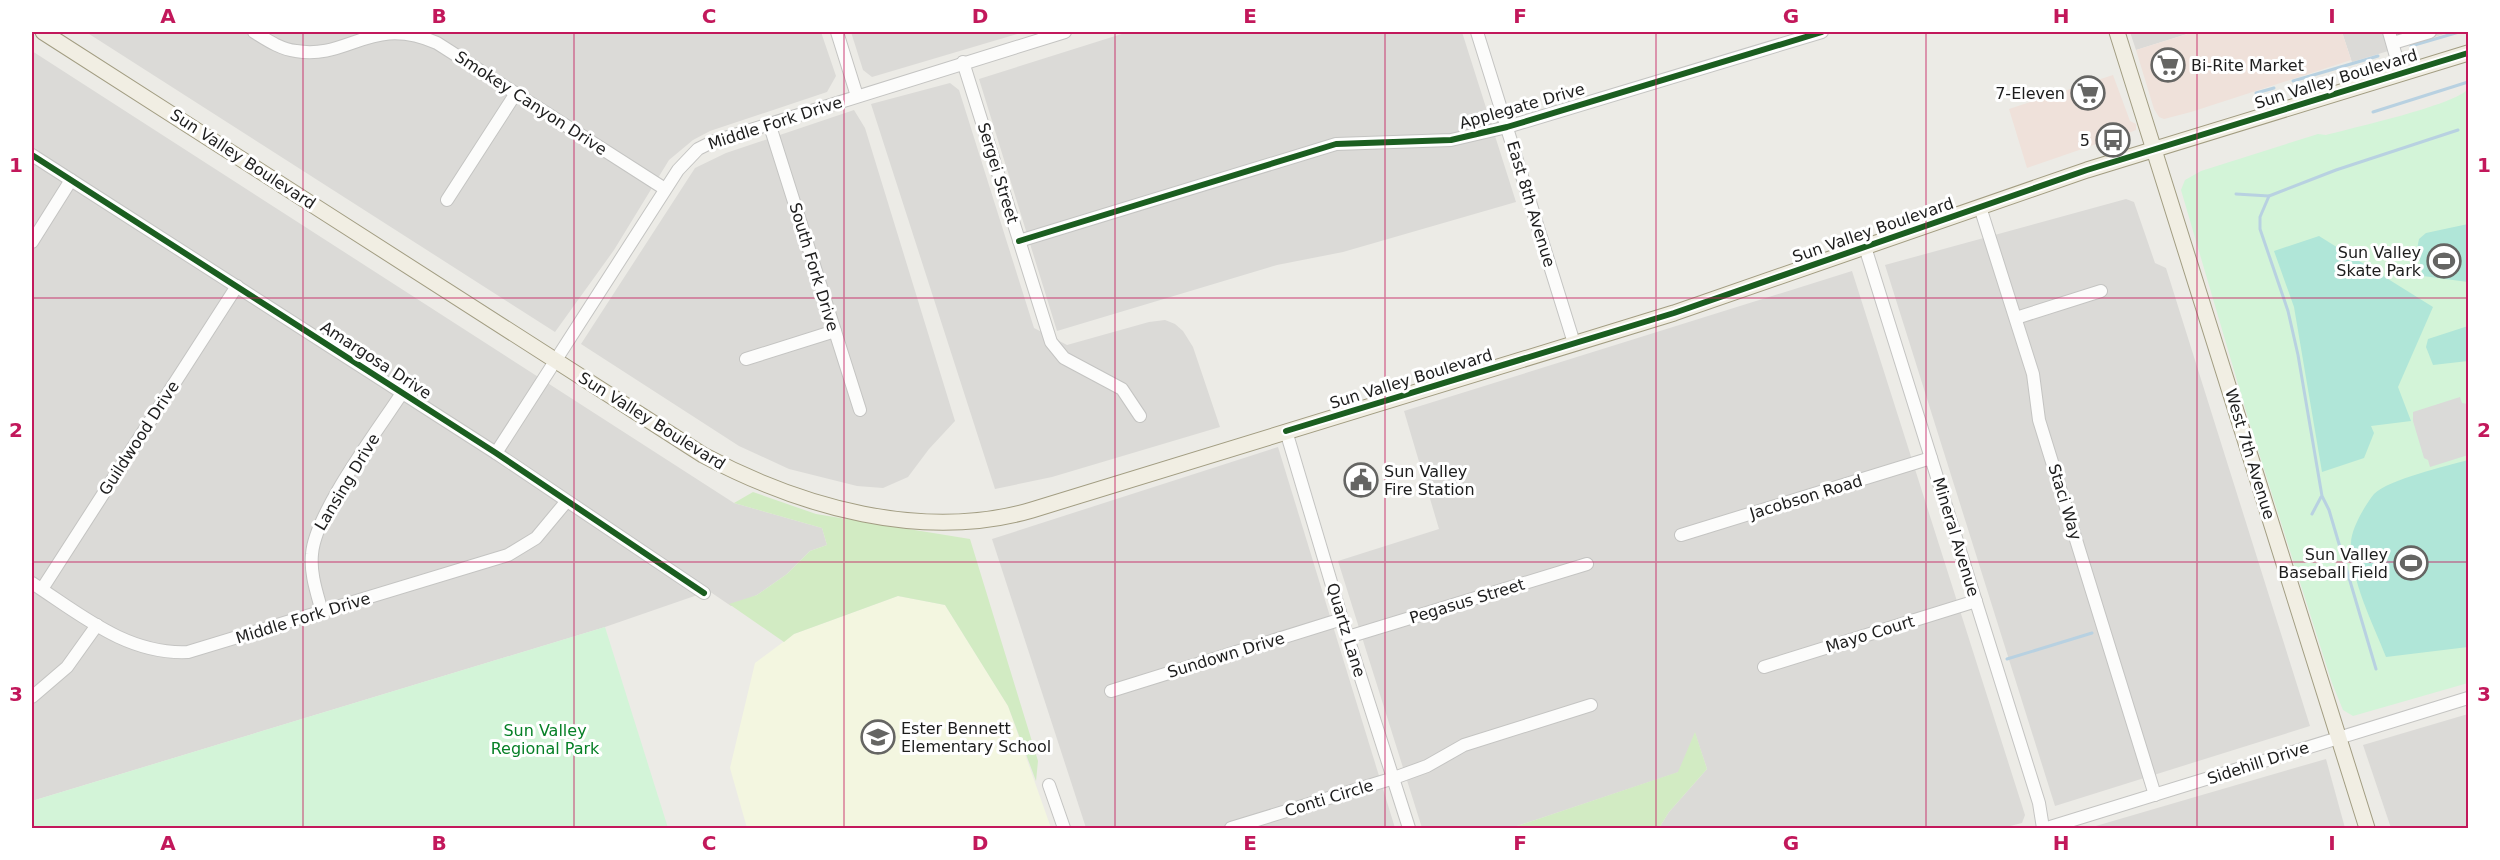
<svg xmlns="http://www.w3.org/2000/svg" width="2500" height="860" viewBox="0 0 2500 860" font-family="'DejaVu Sans',sans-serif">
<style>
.residential{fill:#dbdad7}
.commercial{fill:#efe1da}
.education{fill:#f3f6e0}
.grass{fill:#d2ebc3}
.park{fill:#d3f4d8}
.pitch{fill:#b0e6d8}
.parking{fill:#dadad8}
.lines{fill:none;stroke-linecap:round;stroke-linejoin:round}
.stream{stroke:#b8d1e1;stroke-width:3}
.minor-casing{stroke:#c4c4c2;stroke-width:14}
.major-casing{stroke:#a29d82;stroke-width:17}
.minor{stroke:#fcfcfb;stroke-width:12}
.major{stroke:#f1eee3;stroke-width:15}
.cycleway-casing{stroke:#fff;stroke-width:10}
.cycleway{stroke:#1b5e20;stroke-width:6}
.grid{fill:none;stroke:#c2185b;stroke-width:1.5;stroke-opacity:0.55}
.labels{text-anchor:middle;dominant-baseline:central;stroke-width:6;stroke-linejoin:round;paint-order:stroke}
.poi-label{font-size:16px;fill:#1d1d1d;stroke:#fff;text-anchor:end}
.street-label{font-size:16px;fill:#1d1d1d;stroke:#fff}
.park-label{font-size:16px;fill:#078027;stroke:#fff}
.neatline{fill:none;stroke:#c2185b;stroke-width:2}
.grid-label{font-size:20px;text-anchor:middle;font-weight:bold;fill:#c2185b}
</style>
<rect width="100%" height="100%" fill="#ecebe6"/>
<g class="residential">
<path d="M 86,32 L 821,32 L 836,76 L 827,92 L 710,131 L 693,140 L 669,160 L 614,250 L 555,332 Z"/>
<path d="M 851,32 L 1024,32 L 872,77 L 863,70 Z"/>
<path d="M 1128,32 L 1462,32 L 1516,202 L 1343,252 L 1277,265 L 1057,331 L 979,79 Z"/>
<path d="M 2130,32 L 2193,32 L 2136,50 Z"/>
<path d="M 2342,32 L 2451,32 L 2352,62 Z"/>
<path d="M 32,51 L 734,503 L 822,528 L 827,545 L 810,551 L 787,574 L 757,595 L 731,606 L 709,591 L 605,627 L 32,801 Z"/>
<path d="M 950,83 L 959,90 L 1034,328 L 1067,345 L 1149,322 L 1165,320 L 1175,324 L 1183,331 L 1193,347 L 1220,427 L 1052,477 L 995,489 L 871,104 Z"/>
<path d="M 854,110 L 865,128 L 955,421 L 929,449 L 908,477 L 883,488 L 857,486 L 789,469 L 739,446 L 581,344 L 695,168 L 726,153 Z"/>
<path d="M 2126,199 L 2134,202 L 2155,263 L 2166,268 L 2310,726 L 2055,806 L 1885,265 Z"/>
<path d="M 1852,271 L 2025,815 L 2022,823 L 2002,828 L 1659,828 L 1669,812 L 1707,769 L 1695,733 L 1679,772 L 1511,828 L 1422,828 L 1338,561 L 1439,529 L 1404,411 Z"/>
<path d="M 1278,447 L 1395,828 L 1086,828 L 992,539 Z"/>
<path d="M 2468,714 L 2468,828 L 2391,828 L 2363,745 Z"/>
<path d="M 2326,759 L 2345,828 L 2089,828 L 2195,797 Z"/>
</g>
<g class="commercial">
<path d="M 2194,32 L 2342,32 L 2351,60 L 2191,112 L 2164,119 L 2159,117 L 2154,109 L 2136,50 Z"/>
<path d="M 2113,75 L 2130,121 L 2136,124 L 2136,130 L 2116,138 L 2111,137 L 2111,139 L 2027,168 L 2009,109 Z"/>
</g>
<path class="education" d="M 898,596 L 945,605 L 1008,706 L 1051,828 L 747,828 L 730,768 L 755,663 L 794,634 Z"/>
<g class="grass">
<path d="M 753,492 L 816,514 L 970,539 L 1038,761 L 1036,781 L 1008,706 L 945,605 L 898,596 L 794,634 L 784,642 L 729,604 L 757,595 L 787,574 L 810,551 L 827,545 L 822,528 L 734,503 Z"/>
<path d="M 1695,732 L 1707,769 L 1669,812 L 1659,828 L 1511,828 L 1678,772 Z"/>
</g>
<g class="park">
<path d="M 2468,89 L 2468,683 L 2353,716 L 2343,710 L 2332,683 L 2251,428 L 2181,190 L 2185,180 L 2201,171 L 2318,134 L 2326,135 C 2352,128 2455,105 2468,89 Z"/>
<path d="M 605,627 L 668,828 L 32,828 L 32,801 Z"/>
</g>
<g class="pitch">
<path d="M 2468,224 L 2468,282 L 2423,276 L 2417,249 L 2419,239 L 2426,233 Z"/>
<path d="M 2319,236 L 2433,307 L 2398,387 L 2411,421 L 2371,426 L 2374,433 L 2364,458 L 2322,472 L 2294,307 L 2274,251 Z"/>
<path d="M 2468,326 L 2468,361 L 2433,365 L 2426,347 L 2428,339 Z"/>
<path d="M 2468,460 L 2468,647 L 2386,657 C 2372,621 2351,582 2351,543 C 2351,529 2365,505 2374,494 C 2389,479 2447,466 2468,460 Z"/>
</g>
<path class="parking" d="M 2460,397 L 2462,403 L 2468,404 L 2468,455 L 2430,467 L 2428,460 L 2424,458 L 2413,421 L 2413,412 Z"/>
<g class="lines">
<g class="stream">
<path d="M 2411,46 L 2459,32"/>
<path d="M 2293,81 L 2378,56"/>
<path d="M 2256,93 L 2274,88"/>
<path d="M 2373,112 L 2468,82"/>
<path d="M 2236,194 L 2269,196 L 2336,170 L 2458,130"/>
<path d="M 2269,196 L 2260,217 L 2260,229 L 2288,311 L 2298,355 L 2322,496 L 2329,510 L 2376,669"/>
<path d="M 2312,514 L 2321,497"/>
<path d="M 2007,659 L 2092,633"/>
</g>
<g class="minor-casing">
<g id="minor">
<path d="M 254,32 C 267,40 280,49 296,51 C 349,60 371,14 437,43 L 665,189"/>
<path d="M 837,32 L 857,96"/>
<path d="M 1477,32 L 1574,343"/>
<path d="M 2389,32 L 2401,74"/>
<path d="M 2393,43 L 2430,32"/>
<path d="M 963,62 L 1051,342 L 1064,358 L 1122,389 L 1140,416"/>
<path d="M 769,123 L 860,410"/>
<path d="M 32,155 L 496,453 L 704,593"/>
<path d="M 447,200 L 516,93"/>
<path d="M 1980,207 L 2033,374 L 2039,420 L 2155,795"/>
<path d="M 1019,241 L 1336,144 L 1451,140 L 1507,127 L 1822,32"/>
<path d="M 32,242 L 71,180"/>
<path d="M 1865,247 L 2039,803 L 2043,828"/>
<path d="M 2016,318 L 2101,291"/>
<path d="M 746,359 L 835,331"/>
<path d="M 1286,431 L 1342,619 L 1409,828"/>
<path d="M 496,453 L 678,170 L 698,149 L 712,142 L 1065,32"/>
<path d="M 1681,535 L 1931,458"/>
<path d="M 32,583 C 80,614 127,655 188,652 L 508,555 L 536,538 L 566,502"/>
<path d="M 42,589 L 237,286"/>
<path d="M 322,612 C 317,593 310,574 312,554 C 315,513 378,430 402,393"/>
<path d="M 1348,637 L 1587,564"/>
<path d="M 1764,667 L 1976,601"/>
<path d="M 1111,691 L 1342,619"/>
<path d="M 32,697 L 67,667 L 97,625"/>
<path d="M 1049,785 L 1064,828"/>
<path d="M 1231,828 L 1394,778 L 1427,766 L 1464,745 L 1591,705"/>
<path d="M 2047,828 L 2468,698"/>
</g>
</g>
<g class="major-casing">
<g id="major">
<path d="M 43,32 L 703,455 C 801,507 922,542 1032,510 L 1674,313 L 2087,170 L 2468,53"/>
<path d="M 2117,32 L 2367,828"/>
</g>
</g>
<use href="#minor" class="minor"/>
<use href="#major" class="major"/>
<g class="cycleway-casing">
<g id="cycleway">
<path d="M 32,155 L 496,453 L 704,593"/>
<path d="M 1019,241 L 1336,144 L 1451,140 L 1507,127 L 1822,32"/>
<path d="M 1286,431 L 1674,313 L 2087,170 L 2468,53"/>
</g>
</g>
<use href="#cycleway" class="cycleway"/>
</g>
<path class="grid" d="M 303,32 L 303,828M 574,32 L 574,828M 844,32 L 844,828M 1115,32 L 1115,828M 1385,32 L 1385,828M 1656,32 L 1656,828M 1926,32 L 1926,828M 2197,32 L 2197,828M 32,298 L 2468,298M 32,562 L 2468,562"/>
<defs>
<g id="supermarket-ring" transform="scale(1.725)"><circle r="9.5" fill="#fff" stroke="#656563" stroke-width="1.5"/><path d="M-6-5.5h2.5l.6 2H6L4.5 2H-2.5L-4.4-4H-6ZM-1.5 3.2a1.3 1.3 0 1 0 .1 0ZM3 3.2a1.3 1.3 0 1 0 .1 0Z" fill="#656563"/></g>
<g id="bus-ring" transform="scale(1.725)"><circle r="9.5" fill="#fff" stroke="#656563" stroke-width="1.5"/><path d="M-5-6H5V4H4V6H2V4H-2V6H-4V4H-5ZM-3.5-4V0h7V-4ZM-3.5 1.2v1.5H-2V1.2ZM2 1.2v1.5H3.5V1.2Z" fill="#656563"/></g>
<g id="stadium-ring" transform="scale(1.725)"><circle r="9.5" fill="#fff" stroke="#656563" stroke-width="1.5"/><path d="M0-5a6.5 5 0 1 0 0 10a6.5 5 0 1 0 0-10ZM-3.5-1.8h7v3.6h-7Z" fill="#656563"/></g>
<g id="civic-ring" transform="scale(1.725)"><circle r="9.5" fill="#fff" stroke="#656563" stroke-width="1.5"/><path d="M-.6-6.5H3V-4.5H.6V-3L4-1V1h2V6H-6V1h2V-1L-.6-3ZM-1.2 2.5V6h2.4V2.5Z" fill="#656563"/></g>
<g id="school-ring" transform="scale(1.725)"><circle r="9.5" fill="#fff" stroke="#656563" stroke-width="1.5"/><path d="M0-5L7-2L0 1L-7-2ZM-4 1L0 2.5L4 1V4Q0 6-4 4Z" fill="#656563"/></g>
</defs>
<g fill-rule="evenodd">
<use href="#supermarket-ring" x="2168" y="65"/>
<use href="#supermarket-ring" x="2088" y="93"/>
<use href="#bus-ring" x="2113" y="140"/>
<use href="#stadium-ring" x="2444" y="261"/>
<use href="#civic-ring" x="1361" y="480"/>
<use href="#stadium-ring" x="2411" y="563"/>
<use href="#school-ring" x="878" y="737"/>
</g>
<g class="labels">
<g class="poi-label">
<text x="2191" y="65" text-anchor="start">Bi-Rite Market</text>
<text x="2065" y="93">7-Eleven</text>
<text x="2090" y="140">5</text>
<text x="2421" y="252">Sun Valley<tspan x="2421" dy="18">Skate Park</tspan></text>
<text x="1384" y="471" text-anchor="start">Sun Valley<tspan x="1384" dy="18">Fire Station</tspan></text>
<text x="2388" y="554">Sun Valley<tspan x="2388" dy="18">Baseball Field</tspan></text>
<text x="901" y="728" text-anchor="start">Ester Bennett<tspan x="901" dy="18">Elementary School</tspan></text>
</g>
<g class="street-label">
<text transform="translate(2336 79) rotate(-17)">Sun Valley Boulevard</text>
<text transform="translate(531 103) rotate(33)">Smokey Canyon Drive</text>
<text transform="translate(1522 106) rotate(-16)">Applegate Drive</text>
<text transform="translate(775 123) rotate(-18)">Middle Fork Drive</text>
<text transform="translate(243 159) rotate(33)">Sun Valley Boulevard</text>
<text transform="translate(998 173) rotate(73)">Sergei Street</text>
<text transform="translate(1531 204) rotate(73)">East 8th Avenue</text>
<text transform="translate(1873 230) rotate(-19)">Sun Valley Boulevard</text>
<text transform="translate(814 267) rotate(73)">South Fork Drive</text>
<text transform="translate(376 360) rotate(33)">Amargosa Drive</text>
<text transform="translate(1411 379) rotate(-17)">Sun Valley Boulevard</text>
<text transform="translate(652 421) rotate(32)">Sun Valley Boulevard</text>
<text transform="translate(139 438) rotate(-57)">Guildwood Drive</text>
<text transform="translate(2250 454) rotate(73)">West 7th Avenue</text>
<text transform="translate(347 482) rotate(-59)">Lansing Drive</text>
<text transform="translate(1806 497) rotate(-17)">Jacobson Road</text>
<text transform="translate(2065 502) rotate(73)">Staci Way</text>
<text transform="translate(1956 537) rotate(73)">Mineral Avenue</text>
<text transform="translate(1467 601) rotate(-17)">Pegasus Street</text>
<text transform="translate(303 618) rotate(-17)">Middle Fork Drive</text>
<text transform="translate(1346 630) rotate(73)">Quartz Lane</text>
<text transform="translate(1870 634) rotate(-17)">Mayo Court</text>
<text transform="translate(1226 655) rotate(-17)">Sundown Drive</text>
<text transform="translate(2258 763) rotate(-18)">Sidehill Drive</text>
<text transform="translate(1329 798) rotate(-17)">Conti Circle</text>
</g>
<g class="park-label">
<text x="545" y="730">Sun Valley<tspan x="545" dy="18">Regional Park</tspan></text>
</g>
</g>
<rect width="2500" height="860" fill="none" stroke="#ffffff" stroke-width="66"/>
<rect x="33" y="33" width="2434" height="794" class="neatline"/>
<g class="grid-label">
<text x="168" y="23">A</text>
<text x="439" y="23">B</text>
<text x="709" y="23">C</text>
<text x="980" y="23">D</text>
<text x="1250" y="23">E</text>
<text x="1520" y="23">F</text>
<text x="1791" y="23">G</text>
<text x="2061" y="23">H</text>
<text x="2332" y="23">I</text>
<text x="16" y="172">1</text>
<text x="2484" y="172">1</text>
<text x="16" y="437">2</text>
<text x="2484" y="437">2</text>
<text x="16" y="701">3</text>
<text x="2484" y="701">3</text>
<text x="168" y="850">A</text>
<text x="439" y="850">B</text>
<text x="709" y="850">C</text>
<text x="980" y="850">D</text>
<text x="1250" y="850">E</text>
<text x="1520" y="850">F</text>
<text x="1791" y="850">G</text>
<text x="2061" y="850">H</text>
<text x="2332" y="850">I</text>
</g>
</svg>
